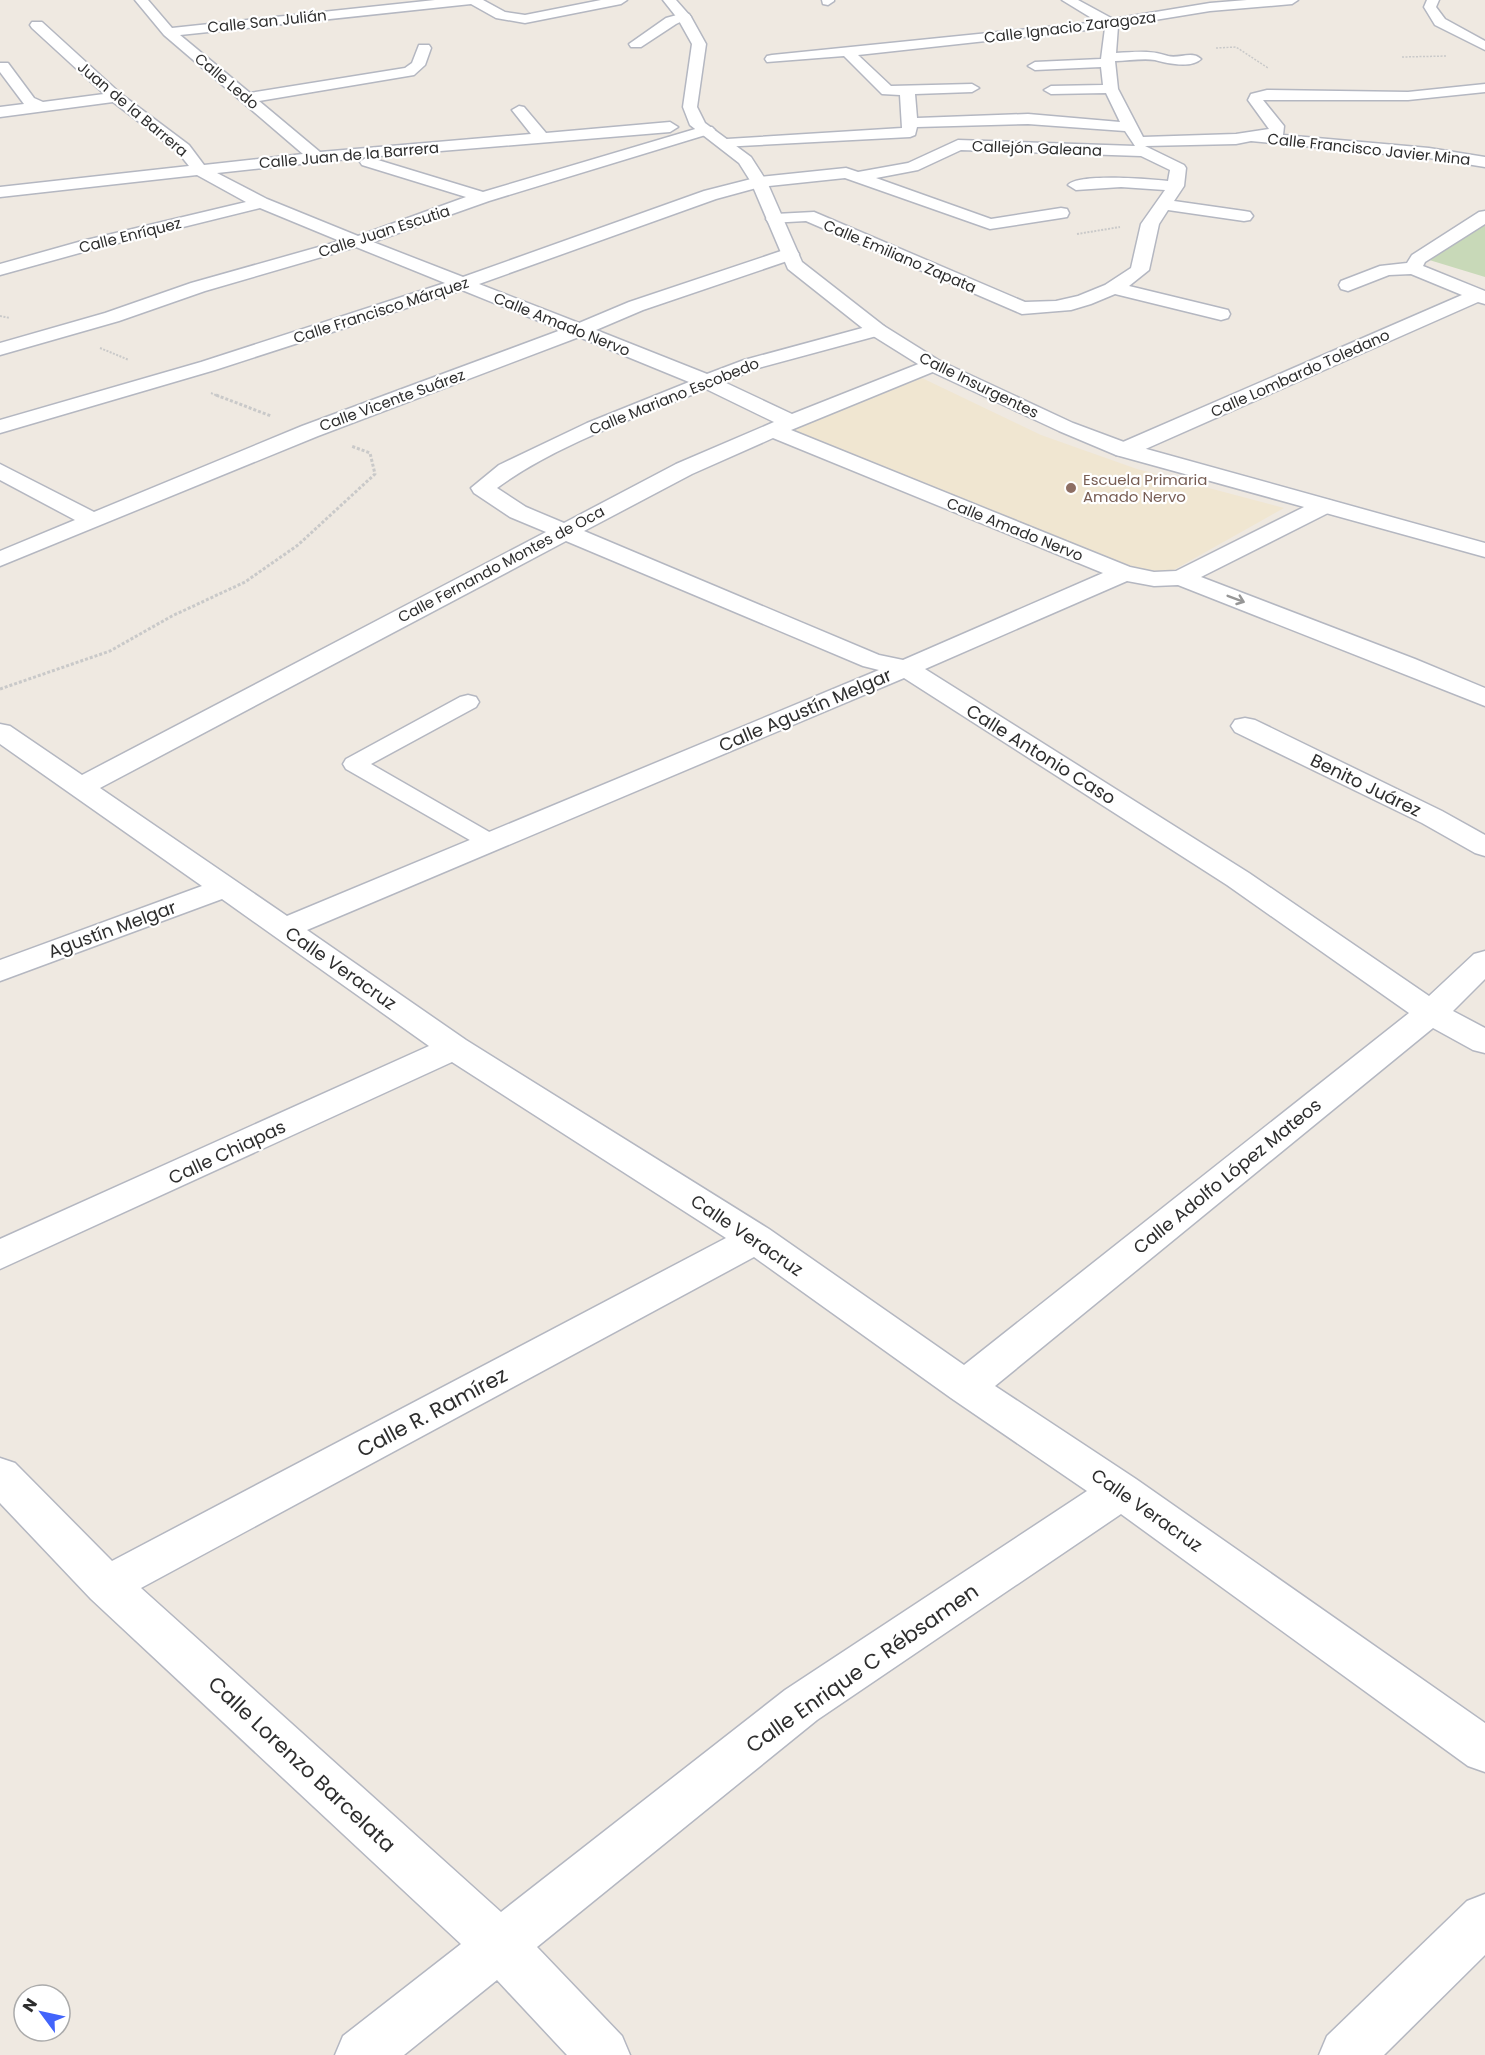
<svg xmlns="http://www.w3.org/2000/svg" width="1485" height="2055" viewBox="0 0 1485 2055" font-family="Poppins,sans-serif">
<style>
.education{fill:#f0e6d1}
.cemetery{fill:#c8d9b8}
.lines{fill:none;stroke-linecap:round;stroke-linejoin:round}
.pedestrian-casing{stroke:#b4b7c1;stroke-width:3}
.minor-casing{stroke:#b4b7c1;stroke-width:3}
.secondary-casing{stroke:#b4b7c1;stroke-width:3}
.path-far2{stroke:#c9c9c9;stroke-width:1.5;stroke-dasharray:2 1.5;stroke-linecap:butt}
.path-far1{stroke:#c9c9c9;stroke-width:2;stroke-dasharray:2 1.5;stroke-linecap:butt}
.path{stroke:#c9c9c9;stroke-width:3;stroke-dasharray:3 2;stroke-linecap:butt}
.pedestrian{fill:#fff;fill-rule:evenodd}
.minor{fill:#fff;fill-rule:evenodd}
.secondary{fill:#fff;fill-rule:evenodd}
.oneway{stroke:#969696}
.education-dot{fill:#8d6e63;stroke:#fff;stroke-width:2}
.labels{text-anchor:middle;dominant-baseline:central;stroke-width:4.5;stroke-linejoin:round;paint-order:stroke}
.far-street-label{font-size:15px;fill:#2e2e2e;stroke:#fff}
.far-education-label{font-size:15px;fill:#785e54;stroke:#fff;text-anchor:start}
.street-label{font-size:18px;fill:#2e2e2e;stroke:#fff}
.near-street-label{font-size:21px;fill:#2e2e2e;stroke:#fff}
</style>
<rect width="100%" height="100%" fill="#efe9e1"/>
<path class="education" d="M 922,378 L 1041,435 L 1137,469 L 1284,508 L 1170,572 L 1136,569 L 787,432 Z"/>
<path class="cemetery" d="M 1485,222 L 1485,277 L 1426,259 Z"/>
<g class="lines">
<g class="pedestrian-casing">
<path id="pedestrian" d="M 468,695 L 476,697 L 479,702 L 476,707 L 371,764 L 498,837 L 502,842 L 498,847 L 490,849 L 482,847 L 346,769 L 343,764 L 346,759 L 460,697 Z"/>
</g>
<g class="minor-casing">
<g id="minor">
<path d="M 135,0 L 148,0 L 172,28 L 435,0 L 483,0 L 505,12 L 525,15 L 601,0 L 627,0 L 621,4 L 525,23 L 496,18 L 471,4 L 180,35 L 250,93 L 405,68 L 412,63 L 419,45 L 429,45 L 431,48 L 425,65 L 414,75 L 259,101 L 320,152 L 531,134 L 512,110 L 519,106 L 524,107 L 546,133 L 670,122 L 678,127 L 670,132 L 368,157 L 483,192 L 702,127 L 712,127 L 715,130 L 712,133 L 489,201 L 373,242 L 463,277 L 704,191 L 759,177 L 846,168 L 858,172 L 908,163 L 958,140 L 1135,146 L 1125,131 L 1028,124 L 917,127 L 915,135 L 910,137 L 721,147 L 719,144 L 727,139 L 902,128 L 900,95 L 882,94 L 844,56 L 767,62 L 765,59 L 767,56 L 772,55 L 1098,22 L 1062,0 L 1078,0 L 1113,19 L 1210,3 L 1247,0 L 1298,0 L 1292,4 L 1210,11 L 1118,26 L 1116,53 C 1136,52 1150,50 1168,56 C 1179,59 1192,50 1201,59 C 1191,69 1166,63 1155,60 C 1143,58 1127,61 1115,61 L 1118,89 L 1143,137 L 1236,134 L 1269,129 L 1248,100 L 1251,94 L 1267,90 L 1408,92 L 1485,84 L 1485,92 L 1408,100 L 1263,100 L 1284,126 L 1283,135 L 1429,148 L 1485,157 L 1485,167 L 1429,158 L 1251,141 L 1236,144 L 1145,146 L 1184,165 L 1186,168 L 1184,186 L 1174,201 L 1244,211 L 1250,212 L 1253,216 L 1250,220 L 1244,221 L 1168,210 L 1159,224 L 1149,270 L 1129,286 L 1228,310 L 1230,314 L 1228,318 L 1221,320 L 1115,294 L 1091,304 L 1071,310 L 1022,314 L 806,221 L 769,223 L 766,219 L 769,215 L 775,214 L 814,212 L 1025,302 L 1056,301 L 1078,296 L 1105,285 L 1131,268 L 1141,224 L 1165,190 L 1121,187 L 1076,190 L 1068,185 C 1078,173 1150,179 1168,181 L 1170,170 L 1141,156 L 961,150 L 918,170 L 876,178 L 991,219 L 1061,208 L 1067,209 L 1069,213 L 1067,217 L 1061,218 L 990,229 L 845,178 L 760,187 L 716,199 L 479,284 L 579,323 L 629,302 L 784,250 L 796,250 L 799,254 L 796,258 L 643,310 L 596,330 L 707,374 L 744,360 L 877,324 L 884,326 L 887,330 L 884,334 L 758,368 L 724,382 L 792,414 L 926,361 L 940,361 L 943,365 L 940,369 L 791,430 L 1130,567 L 1154,572 L 1176,571 L 1316,501 L 1324,499 L 1332,501 L 1335,506 L 1332,511 L 1201,577 L 1415,659 L 1485,688 L 1485,706 L 1178,585 L 1154,586 L 1127,581 L 925,669 L 1249,873 L 1429,996 L 1474,954 L 1485,951 L 1485,979 L 1453,1011 L 1485,1028 L 1485,1053 L 1473,1050 L 1433,1028 L 995,1386 L 1136,1479 L 1485,1723 L 1485,1772 L 1468,1766 L 1121,1514 L 817,1720 L 537,1947 L 622,2036 L 630,2055 L 567,2055 L 497,1980 L 404,2055 L 335,2055 L 343,2036 L 461,1944 L 91,1599 L 0,1503 L 0,1458 L 15,1463 L 112,1561 L 726,1238 L 452,1062 L 0,1269 L 0,1239 L 429,1046 L 222,899 L 0,981 L 0,960 L 202,886 L 0,744 L 0,724 L 10,726 L 82,775 L 546,532 L 510,517 L 474,493 L 471,488 L 499,465 L 587,423 L 689,382 L 579,337 L 318,436 L 0,566 L 0,551 L 75,520 L 0,480 L 0,464 L 94,512 L 302,426 L 561,330 L 462,290 L 215,370 L 0,433 L 0,420 L 201,362 L 445,283 L 356,247 L 205,291 L 119,321 L 0,355 L 0,343 L 105,313 L 191,283 L 340,241 L 260,208 L 94,249 L 0,275 L 0,264 L 82,241 L 246,202 L 197,175 L 0,197 L 0,187 L 189,166 L 177,151 L 113,102 L 0,117 L 0,107 L 24,104 L 0,72 L 0,63 L 8,63 L 34,98 L 43,102 L 104,94 L 32,28 L 30,25 L 32,22 L 42,22 L 121,94 L 189,145 L 204,165 L 303,154 L 164,35 ZM 1105,28 L 1101,59 L 1035,62 L 1028,66 L 1035,70 L 1101,67 L 1103,85 L 1051,86 L 1044,90 L 1051,94 L 1106,93 L 1120,122 L 1028,114 L 917,118 L 915,94 L 972,92 L 979,88 L 972,84 L 891,86 L 858,55 ZM 367,157 L 360,162 L 362,165 L 466,197 L 358,236 L 267,199 L 217,173 ZM 706,389 L 774,422 L 676,464 L 564,523 L 526,507 L 497,488 C 557,444 638,417 706,389 ZM 773,438 L 1103,573 L 903,660 L 879,655 L 584,531 L 692,474 ZM 566,541 L 863,666 L 879,670 L 287,916 L 100,788 ZM 904,678 L 1227,885 L 1409,1013 L 964,1365 L 769,1229 L 466,1040 L 307,930 ZM 754,1257 L 951,1398 L 1087,1491 L 785,1690 L 501,1912 L 141,1588 Z"/>
<path d="M 822,0 L 834,0 L 834,1 L 828,5 L 823,4 Z"/>
<path d="M 1427,0 L 1439,0 L 1436,7 L 1445,19 L 1485,41 L 1485,50 L 1435,25 L 1424,7 Z"/>
<path d="M 684,13 L 689,14 L 691,17 L 676,24 L 641,47 L 631,47 L 629,44 L 666,18 Z"/>
<path d="M 1485,211 L 1485,224 L 1425,262 L 1423,266 L 1485,291 L 1485,304 L 1478,302 L 1132,455 L 1124,456 L 1116,455 L 1113,450 L 1116,445 L 1462,295 L 1411,274 L 1389,275 L 1348,291 L 1341,289 L 1339,285 L 1341,281 L 1380,266 L 1407,263 L 1412,255 L 1479,212 Z"/>
<path d="M 1245,718 L 1255,720 L 1442,811 L 1485,835 L 1485,856 L 1475,853 L 1422,823 L 1235,732 L 1231,726 L 1235,720 Z"/>
<path d="M 1485,1894 L 1485,1955 L 1384,2055 L 1319,2055 L 1327,2036 L 1467,1901 Z"/>
</g>
</g>
<g class="secondary-casing">
<path id="secondary" d="M 663,0 L 676,0 L 691,17 L 706,44 L 697,107 L 705,123 L 751,157 L 767,182 L 802,262 L 884,326 L 940,361 L 1073,423 L 1132,445 L 1485,543 L 1485,557 L 1116,455 L 1059,431 L 926,369 L 870,334 L 788,269 L 751,182 L 739,163 L 690,125 L 683,107 L 692,44 L 678,19 Z"/>
</g>
<g class="path-far2">
<path d="M 1216,48 L 1236,47 L 1268,68"/>
<path d="M 1402,57 L 1447,56"/>
</g>
<g class="path-far1">
<path d="M 1077,234 L 1120,227"/>
<path d="M 0,316 L 10,318"/>
<path d="M 100,348 L 129,360"/>
<path d="M 211,393 L 220,397"/>
</g>
<g class="path">
<path d="M 216,395 L 271,416"/>
<path d="M 0,689 L 110,651 L 172,616 L 245,582 L 298,545 L 375,474 L 370,453 L 351,446"/>
</g>
<use href="#pedestrian" class="pedestrian"/>
<use href="#minor" class="minor"/>
<use href="#secondary" class="secondary"/>
</g>
<defs><path id="oneway-shaft" d="M-6 0H5M1.5-3L5.5 0L1.5 3" fill="none" stroke-width="1.6" stroke-linecap="round" stroke-linejoin="round" transform="scale(1.5)"/></defs>
<use class="oneway" href="#oneway-shaft" transform="translate(1236 599) rotate(21)"/>
<circle class="education-dot" cx="1071" cy="488" r="6"/>
<g class="labels">
<g class="far-street-label">
<text transform="translate(267 21) rotate(-6)">Calle San Julián</text>
<text transform="translate(1070 27) rotate(-7)">Calle Ignacio Zaragoza</text>
<text transform="translate(227 81) rotate(40)">Calle Ledo</text>
<text transform="translate(133 109) rotate(40)">Juan de la Barrera</text>
<text transform="translate(1037 148) rotate(2)">Callejón Galeana</text>
<text transform="translate(1369 149) rotate(6)">Calle Francisco Javier Mina</text>
<text transform="translate(349 155) rotate(-5)">Calle Juan de la Barrera</text>
<text transform="translate(384 231) rotate(-18)">Calle Juan Escutia</text>
<text transform="translate(130 235) rotate(-14)">Calle Enríquez</text>
<text transform="translate(900 256) rotate(23)">Calle Emiliano Zapata</text>
<text transform="translate(381 310) rotate(-18)">Calle Francisco Márquez</text>
<text transform="translate(562 324) rotate(22)">Calle Amado Nervo</text>
<text transform="translate(1300 373) rotate(-24)">Calle Lombardo Toledano</text>
<text transform="translate(979 385) rotate(26)">Calle Insurgentes</text>
<text transform="translate(674 396) rotate(-22)">Calle Mariano Escobedo</text>
<text transform="translate(392 400) rotate(-20)">Calle Vicente Suárez</text>
<text transform="translate(1015 529) rotate(22)">Calle Amado Nervo</text>
<text transform="translate(501 564) rotate(-28)">Calle Fernando Montes de Oca</text>
</g>
<g class="far-education-label">
<text x="1083" y="479">Escuela Primaria<tspan x="1083" dy="17">Amado Nervo</tspan></text>
</g>
<g class="street-label">
<text transform="translate(805 710) rotate(-23)">Calle Agustín Melgar</text>
<text transform="translate(1041 754) rotate(32)">Calle Antonio Caso</text>
<text transform="translate(1366 785) rotate(26)">Benito Juárez</text>
<text transform="translate(112 929) rotate(-20)">Agustín Melgar</text>
<text transform="translate(341 968) rotate(35)">Calle Veracruz</text>
<text transform="translate(227 1152) rotate(-25)">Calle Chiapas</text>
<text transform="translate(1227 1176) rotate(-39)">Calle Adolfo López Mateos</text>
<text transform="translate(747 1235) rotate(34)">Calle Veracruz</text>
<text transform="translate(1147 1510) rotate(35)">Calle Veracruz</text>
</g>
<g class="near-street-label">
<text transform="translate(432 1412) rotate(-28)">Calle R. Ramírez</text>
<text transform="translate(862 1668) rotate(-35)">Calle Enrique C Rébsamen</text>
<text transform="translate(302 1764) rotate(43)">Calle Lorenzo Barcelata</text>
</g>
</g>
<g transform="translate(42 2013) rotate(303)"><circle r="28" fill="#ffffff" stroke="#ababab" stroke-width="1.5"/>
<path d="M0-4.5L10 22L0 15L-10 22Z" fill="#4264fb"/>
<text y="-9" font-size="16" font-weight="bold" text-anchor="middle" fill="#2e2e2e">N</text>
</g>
</svg>
